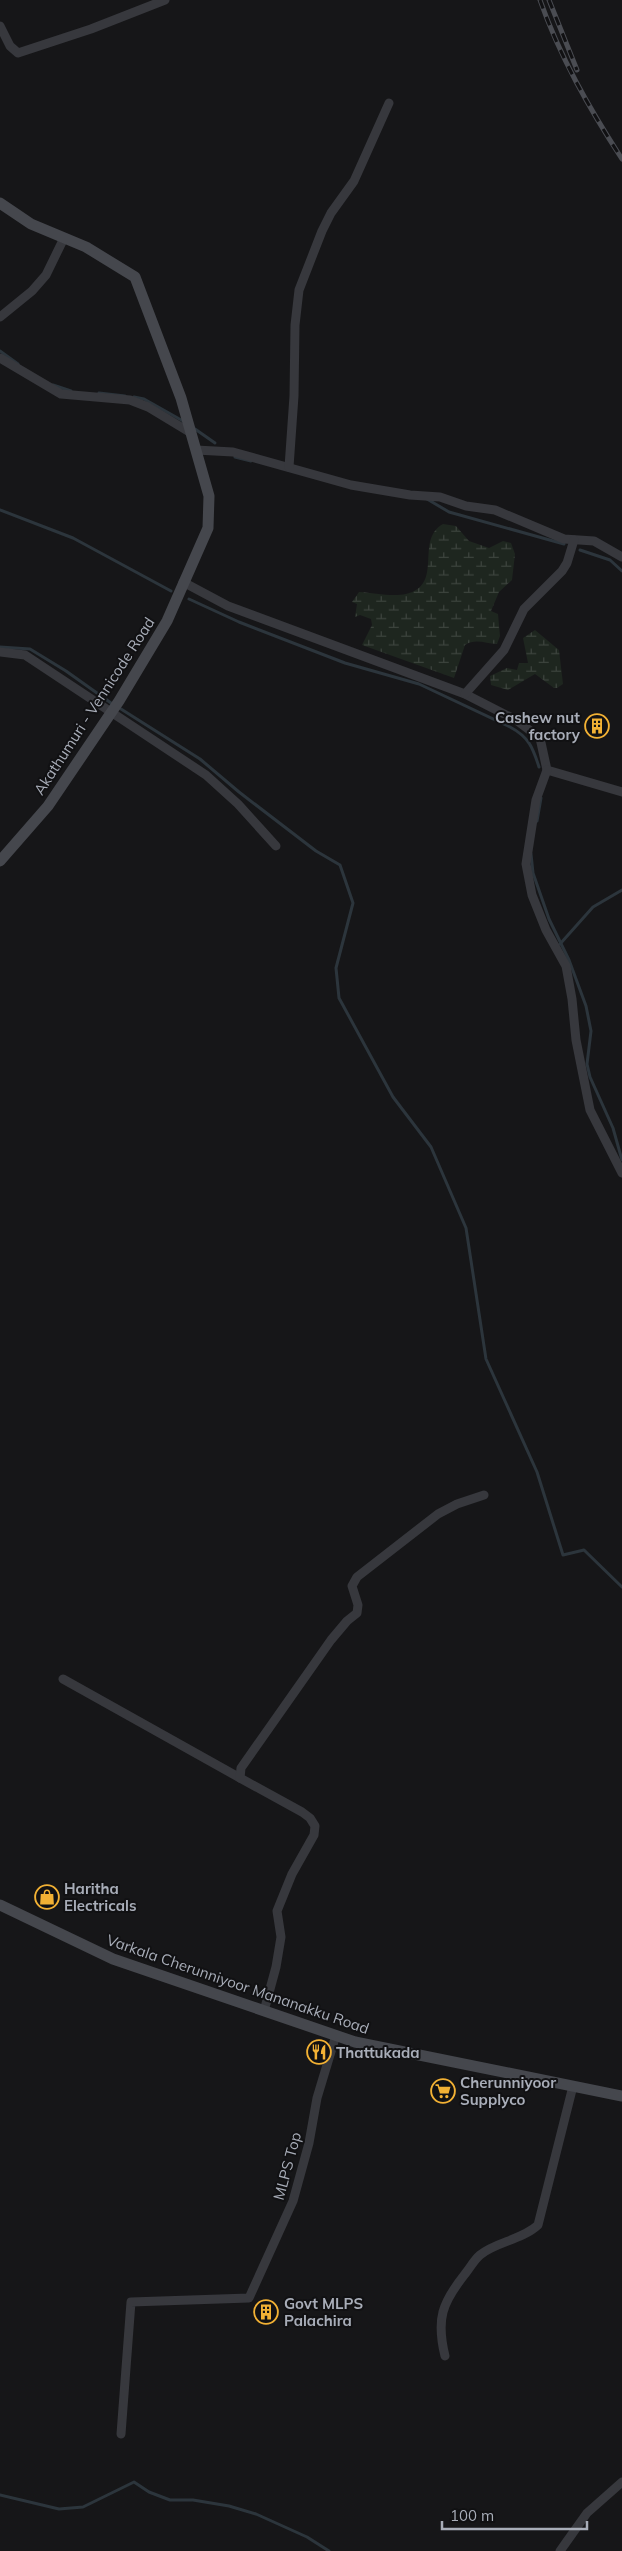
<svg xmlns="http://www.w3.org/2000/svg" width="622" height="2551" viewBox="0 0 622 2551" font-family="Mulish,sans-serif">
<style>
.wetland{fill:url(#wetland-marsh)}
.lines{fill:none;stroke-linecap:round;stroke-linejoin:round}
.stream{stroke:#2c353c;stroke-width:3}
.street{stroke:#37383d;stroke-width:9}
.secondary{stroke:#45474d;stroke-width:11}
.rail-casing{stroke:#4a4c52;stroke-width:5}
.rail{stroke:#111113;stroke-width:3;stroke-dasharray:9;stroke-linecap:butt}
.labels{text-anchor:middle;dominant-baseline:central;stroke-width:4;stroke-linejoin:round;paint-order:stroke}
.street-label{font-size:15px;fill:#a8adb8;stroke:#111113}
.poi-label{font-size:15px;font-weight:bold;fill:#a8adb8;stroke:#111113;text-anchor:start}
</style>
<defs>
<pattern id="wetland-marsh" width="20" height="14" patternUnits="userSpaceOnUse" patternTransform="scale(1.25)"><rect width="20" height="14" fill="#1e261f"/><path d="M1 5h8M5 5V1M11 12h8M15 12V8" fill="none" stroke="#3c433d"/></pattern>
</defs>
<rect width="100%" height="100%" fill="#161618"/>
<g class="wetland">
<path d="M 443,524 L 456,526 L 469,541 L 489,548 L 503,541 L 511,543 L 515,554 L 512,580 L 499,592 L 491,611 L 498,614 L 500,636 L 497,644 C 486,644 476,638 465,645 L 454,678 L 362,645 L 372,625 L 371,619 L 360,615 L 355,617 L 357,604 L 352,602 L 359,592 C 373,593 393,597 406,594 C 445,585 414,540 443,524 Z"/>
<path d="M 535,630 L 559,650 L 563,684 L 557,688 L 554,688 L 535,674 L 508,690 L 491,685 L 490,676 L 507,668 L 517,670 L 519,663 L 528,663 L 523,638 Z"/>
</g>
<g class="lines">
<g class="stream">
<path d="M 0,351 L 18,364"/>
<path d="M 53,385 L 71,391"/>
<path d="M 99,393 L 125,396"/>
<path d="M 134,397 L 144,399 L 183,421"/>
<path d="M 195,429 L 215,443"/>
<path d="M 235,457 L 251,461"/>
<path d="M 427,499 L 449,512 L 564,544"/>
<path d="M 0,510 L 73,538 L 171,591"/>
<path d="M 580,550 L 610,560 L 622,571"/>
<path d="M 189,599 L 239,622 L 345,663 L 419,684 L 510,727 C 529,737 533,748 539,767"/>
<path d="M 0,647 L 30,649 L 66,671 L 111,703"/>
<path d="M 121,709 L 200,759 L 239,792 L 316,851 L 340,865 L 353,903 L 336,968 L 339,998 L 393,1097 L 431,1147 L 466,1228 L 486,1359 L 537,1472 L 563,1555 L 584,1550 L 622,1587"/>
<path d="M 537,821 L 541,798"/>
<path d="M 531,854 L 533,873 L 549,919 L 569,960 L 586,1006 L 591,1031 L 587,1064 L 590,1077 L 613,1128 L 622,1160"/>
<path d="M 560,944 L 593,907 L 622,890"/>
<path d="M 0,2495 L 59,2509 L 83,2507 L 134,2482 L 149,2492 L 170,2500 L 193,2500 L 229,2506 L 256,2514 L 307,2537 L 329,2551"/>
</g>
<g class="street">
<path d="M 0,26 L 10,46 L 18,53 L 91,29 L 165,0"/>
<path d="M 0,317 L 32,291 L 46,275 L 64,238"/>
<path d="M 0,358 L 61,394 L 130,400 L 148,407 L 191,433"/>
<path d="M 196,450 L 233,452 L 351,485 L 410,495 L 440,497 L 466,506 L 495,510 L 564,539 L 594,541 L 622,557"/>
<path d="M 289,467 L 294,396 L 295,325 L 299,290 L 322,231 L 331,213 L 354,181 L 389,103"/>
<path d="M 183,582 L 228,606 L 465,694 L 516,720 L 540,738 L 547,770 L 622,792"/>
<path d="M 0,652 L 25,655 L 206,775 L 238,804 L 276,846"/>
<path d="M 465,694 L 504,650 L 524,609 L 562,571 L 567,563 L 574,540"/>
<path d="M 547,770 L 536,800 L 526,864 L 532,895 L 546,930 L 566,966 L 572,999 L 576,1040 L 590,1110 L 622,1173"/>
<path d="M 63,1679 L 240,1778"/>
<path d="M 264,2011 L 276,1967 L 281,1937 L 277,1911 L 292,1874 L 314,1835 L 315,1826 L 310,1818 L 302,1812 L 240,1778 L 241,1768 L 331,1640 L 347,1621 L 357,1613 L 358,1605 L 352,1586 L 357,1577 L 438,1514 L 457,1504 L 484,1495"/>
<path d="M 445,2356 C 436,2319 442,2303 465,2274 C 470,2268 474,2260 480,2255 C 495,2242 522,2240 538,2225 L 573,2086"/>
<path d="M 121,2434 L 131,2302 L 249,2298 L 293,2201 L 309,2143 L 317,2098 L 336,2035"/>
<path d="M 560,2551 L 587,2513 L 622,2482"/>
</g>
<g class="secondary">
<path d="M 0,203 L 31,224 L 86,247 L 135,277 L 181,398 L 209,496 L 208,528 L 167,621 L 119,701 L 48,806 L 0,861"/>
<path d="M 0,1905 L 113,1959 L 355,2042 L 622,2096"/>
</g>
<g class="rail-casing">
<g id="rail">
<path d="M 540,0 C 560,57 589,108 622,159"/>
<path d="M 549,0 L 577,70"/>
</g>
</g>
<use href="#rail" class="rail"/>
</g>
<defs>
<g id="building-ring" transform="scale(1.25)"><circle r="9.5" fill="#111113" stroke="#f2b134" stroke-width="1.5"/><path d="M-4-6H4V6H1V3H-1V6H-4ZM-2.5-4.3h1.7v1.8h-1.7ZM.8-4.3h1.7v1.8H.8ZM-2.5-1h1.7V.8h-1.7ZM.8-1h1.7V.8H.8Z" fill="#f2b134"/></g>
<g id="shop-ring" transform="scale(1.25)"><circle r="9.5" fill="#111113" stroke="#f2b134" stroke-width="1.5"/><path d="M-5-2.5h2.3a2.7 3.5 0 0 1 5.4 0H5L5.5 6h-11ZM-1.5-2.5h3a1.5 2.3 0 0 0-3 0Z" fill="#f2b134"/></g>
<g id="restaurant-ring" transform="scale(1.25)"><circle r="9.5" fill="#111113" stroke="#f2b134" stroke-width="1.5"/><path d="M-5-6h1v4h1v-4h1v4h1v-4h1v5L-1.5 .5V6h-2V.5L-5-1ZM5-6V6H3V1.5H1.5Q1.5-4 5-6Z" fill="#f2b134"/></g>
<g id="supermarket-ring" transform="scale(1.25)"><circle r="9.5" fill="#111113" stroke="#f2b134" stroke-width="1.5"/><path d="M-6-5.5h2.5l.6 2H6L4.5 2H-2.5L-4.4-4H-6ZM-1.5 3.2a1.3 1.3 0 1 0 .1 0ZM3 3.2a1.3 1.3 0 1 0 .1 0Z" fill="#f2b134"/></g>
</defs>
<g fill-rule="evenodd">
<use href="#building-ring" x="597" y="726"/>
<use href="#shop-ring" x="47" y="1897"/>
<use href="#restaurant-ring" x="319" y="2052"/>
<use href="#supermarket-ring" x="443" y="2091"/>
<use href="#building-ring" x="266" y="2312"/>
</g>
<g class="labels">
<g class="street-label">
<text transform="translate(94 706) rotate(-57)">Akathumuri - Vennicode Road</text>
<text transform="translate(238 1984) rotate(19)">Varkala Cherunniyoor Mananakku Road</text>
<text transform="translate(287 2166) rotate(-75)">MLPS Top</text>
</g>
<g class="poi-label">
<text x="580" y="717" text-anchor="end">Cashew nut<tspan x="580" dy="17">factory</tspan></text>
<text x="64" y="1888">Haritha<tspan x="64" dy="17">Electricals</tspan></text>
<text x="336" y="2052">Thattukada</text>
<text x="460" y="2082">Cherunniyoor<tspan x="460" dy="17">Supplyco</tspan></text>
<text x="284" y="2303">Govt MLPS<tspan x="284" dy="17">Palachira</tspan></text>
</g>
</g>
<path d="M442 2521v8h145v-8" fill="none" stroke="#a8adb8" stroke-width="2.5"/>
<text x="450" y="2521" font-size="15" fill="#a8adb8" stroke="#111113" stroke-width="4" paint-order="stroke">100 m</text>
</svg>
